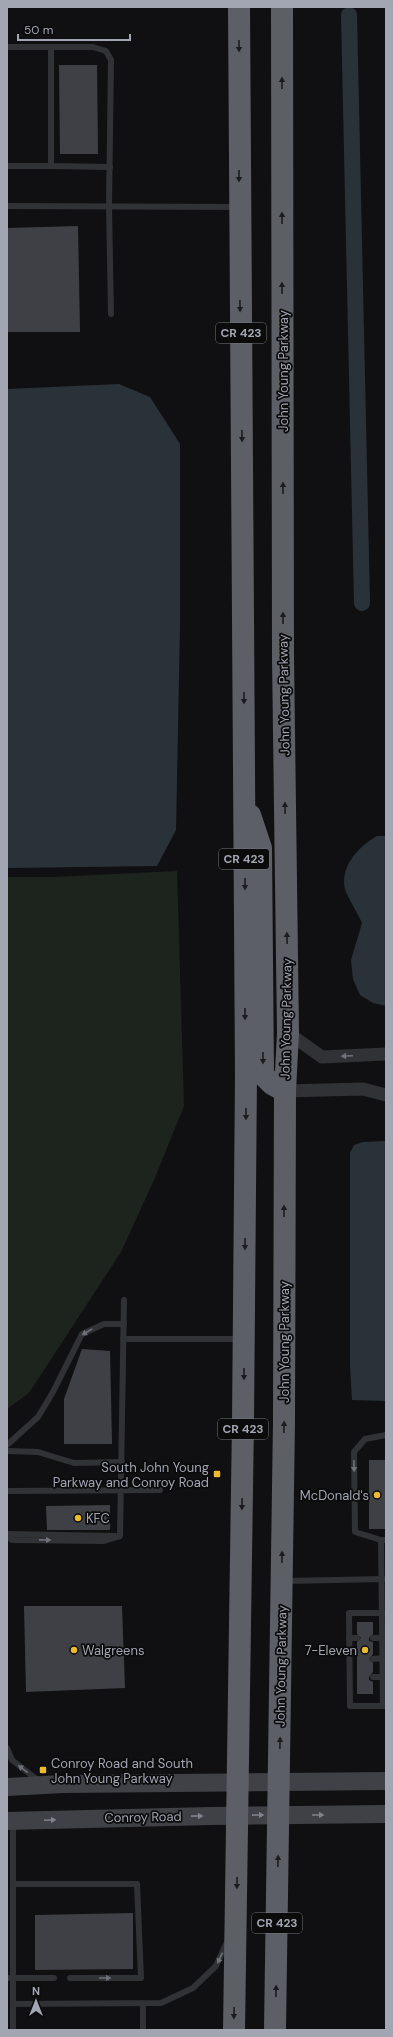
<svg xmlns="http://www.w3.org/2000/svg" width="393" height="2037" viewBox="0 0 393 2037" font-family="'DM Sans',sans-serif">
<style>
.green{fill:#1d241e}
.water{fill:#2a3239}
.lines{fill:none;stroke-linecap:round;stroke-linejoin:round}
.canal{stroke:#2a3239;stroke-width:16}
.building{fill:#3f4045}
.lane{stroke:#313236;stroke-width:6}
.street{stroke:#313236;stroke-width:13}
.secondary{stroke:#3f4146;stroke-width:18}
.highway{stroke:#5d5f67;stroke-width:22}
.oneway{fill:#1b1c1e}
.oneway2{fill:#6f717a}
.oneway3{fill:#7f828c}
.poi-dot{fill:#ebba2f;stroke:#0b0b0c;stroke-width:1.5}
.labels{text-anchor:middle;dominant-baseline:central;stroke-width:3.5;stroke-linejoin:round;paint-order:stroke}
.shield{fill:#0b0b0c;stroke:#757780;stroke-width:1}
.shield-label{font-size:12px;font-weight:bold;fill:#a2a5b2}
.street-label{font-size:13px;fill:#a2a5b2;stroke:#0b0b0c}
.poi-label{font-size:13px;fill:#a2a5b2;stroke:#0b0b0c;text-anchor:end}
</style>
<rect width="100%" height="100%" fill="#101012"/>
<path class="green" d="M 177,871 L 184,1106 L 154,1180 L 121,1252 L 29,1393 L 7,1409 L 7,877 L 54,877 Z"/>
<g class="water">
<path d="M 119,384 L 150,397 L 180,444 L 180,622 L 176,830 L 157,866 L 7,868 L 7,389 Z"/>
<path d="M 377,836 L 386,836 L 386,1006 L 373,1003 L 360,995 L 353,979 L 351,960 L 362,923 C 357,912 351,903 346,892 C 338,868 358,847 377,836 Z"/>
<path d="M 386,1141 L 386,1401 L 352,1400 L 350,1366 L 350,1153 L 354,1145 L 363,1142 Z"/>
</g>
<g class="lines">
<path class="canal" d="M 349,15 L 362,603"/>
</g>
<g class="building">
<path d="M 59,65 L 97,65 L 98,154 L 60,154 Z"/>
<path d="M 78,226 L 80,332 L 7,332 L 7,228 Z"/>
<path d="M 82,1349 L 110,1351 L 112,1444 L 64,1444 L 64,1399 Z"/>
<rect x="369" y="1460" width="17" height="69"/>
<path d="M 110,1505 L 110,1530 L 47,1530 L 46,1506 Z"/>
<path d="M 24,1606 L 122,1606 L 125,1688 L 26,1692 Z"/>
<path d="M 357,1622 L 373,1622 L 373,1634 L 369,1638 L 369,1641 L 373,1642 L 373,1654 L 369,1659 L 373,1663 L 373,1672 L 369,1677 L 369,1680 L 373,1682 L 373,1694 L 357,1694 L 357,1642 L 361,1638 L 357,1634 Z"/>
<path d="M 133,1913 L 133,1969 L 35,1970 L 35,1915 Z"/>
</g>
<g class="lines">
<g class="lane">
<path d="M 7,47 L 93,47 L 106,51 L 111,60 L 109,206 L 111,314"/>
<path d="M 51,47 L 51,166 L 110,167"/>
<path d="M 7,166 L 51,166"/>
<path d="M 7,206 L 237,207"/>
<path d="M 123,1339 L 240,1339"/>
<path d="M 7,1445 L 38,1417 L 53,1392 L 82,1334 L 104,1324 L 124,1324"/>
<path d="M 7,1451 L 38,1452 L 74,1463 L 122,1462"/>
<path d="M 7,1491 L 160,1490"/>
<path d="M 7,1534 L 115,1536"/>
<path d="M 7,1536 L 12,1540 L 103,1541 L 120,1536 L 124,1300"/>
<path d="M 381,1540 L 355,1532 L 354,1452 L 365,1439 L 386,1435"/>
<path d="M 386,1540 L 381,1540 L 383,1706 L 386,1706"/>
<path d="M 286,1581 L 384,1579"/>
<path d="M 349,1638 L 357,1638"/>
<path d="M 373,1638 L 382,1638"/>
<path d="M 373,1659 L 383,1658"/>
<path d="M 373,1677 L 383,1677"/>
<path d="M 383,1706 L 350,1706 L 349,1613 L 386,1613"/>
<path d="M 7,1748 L 12,1760 L 39,1781"/>
<path d="M 13,1822 L 13,2030"/>
<path d="M 13,1884 L 137,1884 L 141,1978 L 70,1978"/>
<path d="M 7,1978 L 54,1978"/>
<path d="M 13,2004 L 161,2003 L 193,1988 L 216,1966 L 227,1942"/>
<path d="M 143,2004 L 143,2030"/>
</g>
<g class="street">
<path d="M 288,1033 L 322,1057 L 386,1054"/>
<path d="M 285,1091 L 363,1089 L 386,1095"/>
</g>
<g class="secondary">
<path d="M 7,1787 L 63,1784 L 386,1781"/>
<path d="M 7,1821 L 210,1816 L 386,1814"/>
</g>
<g class="highway">
<path d="M 250,815 L 261,848 L 263,1075 L 272,1084 L 285,1091"/>
<path d="M 234,2030 L 243,1422 L 246,1075 L 239,7"/>
<path d="M 275,2030 L 284,1421 L 285,1091 L 288,1033 L 283,657 L 282,7"/>
</g>
</g>
<defs><path id="oneway-solid" d="M-6-.8H1V-3.2L6.5 0L1 3.2V.8H-6Z"/></defs>
<g class="oneway">
<use href="#oneway-solid" transform="translate(239 46) rotate(90)"/>
<use href="#oneway-solid" transform="translate(282 83) rotate(-90)"/>
<use href="#oneway-solid" transform="translate(239 176) rotate(90)"/>
<use href="#oneway-solid" transform="translate(282 218) rotate(-90)"/>
<use href="#oneway-solid" transform="translate(282 288) rotate(-90)"/>
<use href="#oneway-solid" transform="translate(240 306) rotate(89)"/>
<use href="#oneway-solid" transform="translate(242 436) rotate(89)"/>
<use href="#oneway-solid" transform="translate(283 488) rotate(-90)"/>
<use href="#oneway-solid" transform="translate(283 618) rotate(-90)"/>
<use href="#oneway-solid" transform="translate(244 698) rotate(90)"/>
<use href="#oneway-solid" transform="translate(285 808) rotate(-91)"/>
<use href="#oneway-solid" transform="translate(245 884) rotate(90)"/>
<use href="#oneway-solid" transform="translate(287 938) rotate(-91)"/>
<use href="#oneway-solid" transform="translate(245 1014) rotate(90)"/>
<use href="#oneway-solid" transform="translate(263 1058) rotate(90)"/>
<use href="#oneway-solid" transform="translate(246 1114) rotate(90)"/>
<use href="#oneway-solid" transform="translate(284 1211) rotate(-90)"/>
<use href="#oneway-solid" transform="translate(245 1244) rotate(90)"/>
<use href="#oneway-solid" transform="translate(244 1374) rotate(90)"/>
<use href="#oneway-solid" transform="translate(284 1427) rotate(-89)"/>
<use href="#oneway-solid" transform="translate(242 1504) rotate(91)"/>
<use href="#oneway-solid" transform="translate(282 1557) rotate(-89)"/>
<use href="#oneway-solid" transform="translate(280 1743) rotate(-89)"/>
<use href="#oneway-solid" transform="translate(278 1861) rotate(-89)"/>
<use href="#oneway-solid" transform="translate(237 1883) rotate(91)"/>
<use href="#oneway-solid" transform="translate(276 1991) rotate(-89)"/>
<use href="#oneway-solid" transform="translate(234 2013) rotate(91)"/>
</g>
<g class="oneway2">
<use href="#oneway-solid" transform="translate(347 1056) rotate(177)"/>
<use href="#oneway-solid" transform="translate(87 1332) rotate(149)"/>
<use href="#oneway-solid" transform="translate(354 1466) rotate(89)"/>
<use href="#oneway-solid" transform="translate(45 1540) rotate(1)"/>
<use href="#oneway-solid" transform="translate(23 1769) rotate(-143)"/>
<use href="#oneway-solid" transform="translate(220 1958) rotate(115)"/>
<use href="#oneway-solid" transform="translate(105 1978)"/>
</g>
<g class="oneway3">
<use href="#oneway-solid" transform="translate(258 1815) rotate(-1)"/>
<use href="#oneway-solid" transform="translate(318 1815)"/>
<use href="#oneway-solid" transform="translate(197 1816) rotate(-1)"/>
<use href="#oneway-solid" transform="translate(50 1820) rotate(-2)"/>
</g>
<g class="poi-dot">
<rect x="213" y="1470" width="8" height="8" rx="2"/>
<circle cx="377" cy="1495" r="4"/>
<circle cx="78" cy="1518" r="4"/>
<circle cx="74" cy="1650" r="4"/>
<circle cx="365" cy="1650" r="4"/>
<rect x="39" y="1766" width="8" height="8" rx="2"/>
</g>
<g class="labels">
<g class="shield">
<rect x="216" y="323" width="50" height="20" rx="3"/>
<rect x="219" y="849" width="50" height="20" rx="3"/>
<rect x="218" y="1419" width="50" height="20" rx="3"/>
<rect x="252" y="1913" width="50" height="20" rx="3"/>
</g>
<g class="shield-label">
<text x="241" y="333">CR 423</text>
<text x="244" y="859">CR 423</text>
<text x="243" y="1429">CR 423</text>
<text x="277" y="1923">CR 423</text>
</g>
<g class="street-label">
<text transform="translate(283 371) rotate(-90)">John Young Parkway</text>
<text transform="translate(284 695) rotate(-91)">John Young Parkway</text>
<text transform="translate(286 1019) rotate(-89)">John Young Parkway</text>
<text transform="translate(284 1342) rotate(-90)">John Young Parkway</text>
<text transform="translate(281 1666) rotate(-89)">John Young Parkway</text>
<text transform="translate(143 1817) rotate(-1)">Conroy Road</text>
</g>
<g class="poi-label">
<text x="209" y="1467">South John Young<tspan x="209" dy="15">Parkway and Conroy Road</tspan></text>
<text x="369" y="1495">McDonald's</text>
<text x="86" y="1518" text-anchor="start">KFC</text>
<text x="82" y="1650" text-anchor="start">Walgreens</text>
<text x="357" y="1650">7-Eleven</text>
<text x="51" y="1763" text-anchor="start">Conroy Road and South<tspan x="51" dy="15">John Young Parkway</tspan></text>
</g>
</g>
<rect width="393" height="2037" fill="none" stroke="#a2a5b2" stroke-width="16"/>
<g transform="translate(36 2001)" stroke="#0b0b0c" stroke-width="3" paint-order="stroke">
<path d="M0-3L7 15L0 10L-7 15Z" fill="#a2a5b2"/>
<text y="-6" font-size="11" font-weight="bold" text-anchor="middle" fill="#a2a5b2">N</text>
</g>
<path d="M18 34v6h112v-6" fill="none" stroke="#a2a5b2" stroke-width="2"/>
<text x="24" y="34" font-size="12" fill="#a2a5b2" stroke="#0b0b0c" stroke-width="3" paint-order="stroke">50 m</text>
</svg>
